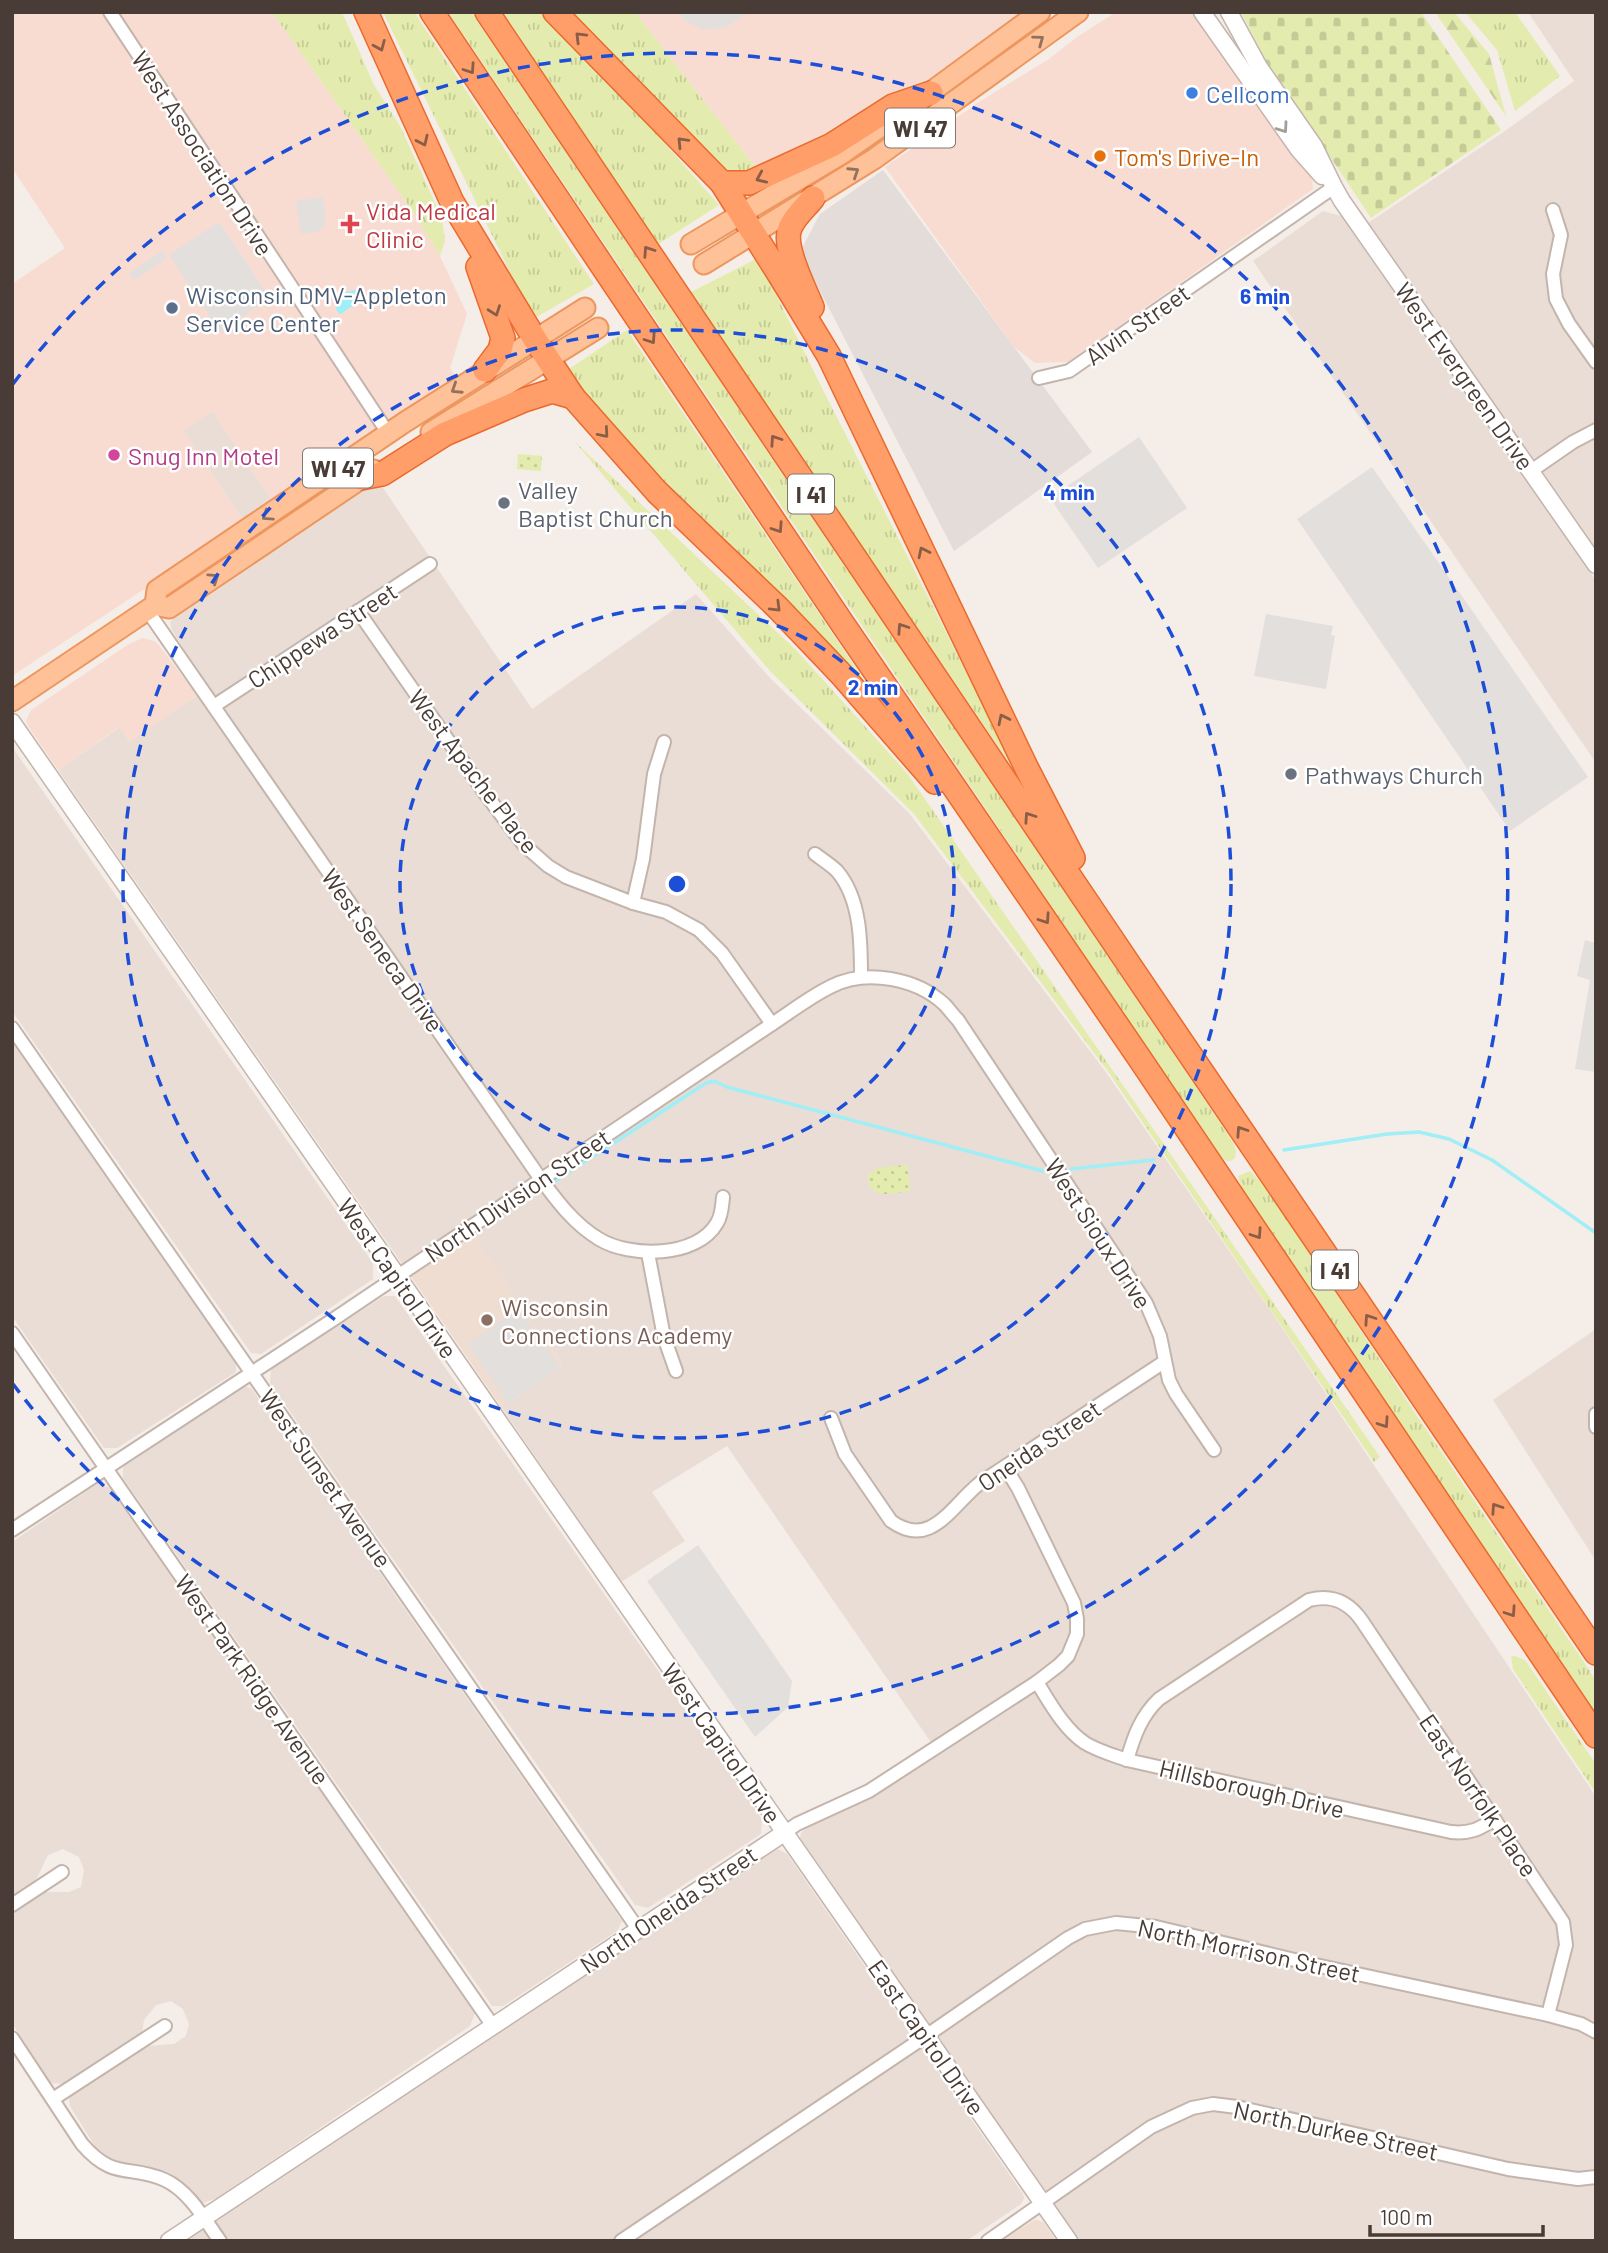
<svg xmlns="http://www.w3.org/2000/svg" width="1608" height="2253" viewBox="0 0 1608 2253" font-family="Barlow,sans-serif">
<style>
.residential{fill:#e9ddd5}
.commercial{fill:#f8dcd2}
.industrial{fill:#e4dcd9}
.education{fill:#efddd1}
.grass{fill:url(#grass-tufts)}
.forest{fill:url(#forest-firs)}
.cemetery{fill:url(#cemetery-stones)}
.park{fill:url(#park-dots)}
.parking{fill:#e3dfdd}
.water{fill:#a0eef6}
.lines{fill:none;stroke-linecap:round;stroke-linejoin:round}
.stream{stroke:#a0eef6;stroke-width:3.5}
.minor-casing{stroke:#c4b5ac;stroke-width:16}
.tertiary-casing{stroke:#c4b5ac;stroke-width:19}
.primary-casing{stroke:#ed965e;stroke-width:23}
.motorway-casing{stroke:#ea6a2d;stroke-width:26}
.minor{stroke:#fff;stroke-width:12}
.tertiary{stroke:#fff;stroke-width:16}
.primary{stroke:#ffc197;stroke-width:19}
.motorway{stroke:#ff9e69;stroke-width:23}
.oneway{stroke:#895e48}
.oneway2{stroke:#92715d}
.oneway3{stroke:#a49e9a}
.ring{fill:none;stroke:#1d4ed8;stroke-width:3.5;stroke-dasharray:12 9}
.shop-dot{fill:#3f7fe0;stroke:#fff;stroke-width:2.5}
.food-dot{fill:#e8710a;stroke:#fff;stroke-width:2.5}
.health-dot{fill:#e0444e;stroke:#fff;stroke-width:2.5}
.service-dot{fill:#5c6f8a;stroke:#fff;stroke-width:2.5}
.hotel-dot{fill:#d1479c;stroke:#fff;stroke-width:2.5}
.worship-dot{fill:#6b7280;stroke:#fff;stroke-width:2.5}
.education-dot{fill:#8d6e63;stroke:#fff;stroke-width:2.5}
.labels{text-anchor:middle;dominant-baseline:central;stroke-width:5;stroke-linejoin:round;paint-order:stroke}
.shield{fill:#fff;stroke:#807672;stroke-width:2}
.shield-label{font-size:23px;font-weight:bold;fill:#493c36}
.shop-label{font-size:24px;fill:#366cbe;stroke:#fff;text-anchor:start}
.street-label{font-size:24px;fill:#493c36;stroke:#fff}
.food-label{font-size:24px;fill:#c56008;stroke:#fff;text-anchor:start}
.health-label{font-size:24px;fill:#be3a42;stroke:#fff;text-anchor:start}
.service-label{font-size:24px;fill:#4e5e75;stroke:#fff;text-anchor:start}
.hotel-label{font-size:24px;fill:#b23c85;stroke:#fff;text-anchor:start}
.worship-label{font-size:24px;fill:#5b616d;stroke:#fff;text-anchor:start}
.education-label{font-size:24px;fill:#785e54;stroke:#fff;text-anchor:start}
.centre{fill:#1d4ed8;stroke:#fff;stroke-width:3.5}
.ring-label{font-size:21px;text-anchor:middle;font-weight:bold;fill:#1d4ed8;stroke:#fff;stroke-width:5;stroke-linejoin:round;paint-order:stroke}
</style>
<defs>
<pattern id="grass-tufts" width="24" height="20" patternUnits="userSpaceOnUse" patternTransform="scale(1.75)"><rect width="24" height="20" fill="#e3ecae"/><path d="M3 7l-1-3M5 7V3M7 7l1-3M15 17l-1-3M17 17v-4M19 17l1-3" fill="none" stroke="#c4cb96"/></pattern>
<pattern id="forest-firs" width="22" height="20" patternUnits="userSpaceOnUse" patternTransform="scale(1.75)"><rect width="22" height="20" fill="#e3ecae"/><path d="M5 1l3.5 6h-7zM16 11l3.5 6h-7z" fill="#c4cb96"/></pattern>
<pattern id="cemetery-stones" width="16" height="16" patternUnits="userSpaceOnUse" patternTransform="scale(1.75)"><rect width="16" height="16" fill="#e3ecae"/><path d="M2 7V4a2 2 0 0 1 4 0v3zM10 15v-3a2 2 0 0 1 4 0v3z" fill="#c4cb96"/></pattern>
<pattern id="park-dots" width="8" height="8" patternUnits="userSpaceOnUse" patternTransform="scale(1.75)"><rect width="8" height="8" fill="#e3ecae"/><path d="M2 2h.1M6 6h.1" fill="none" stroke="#c4cb96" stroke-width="1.8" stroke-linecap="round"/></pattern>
</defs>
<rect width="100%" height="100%" fill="#f5ede8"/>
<g class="residential">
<path d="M 1528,12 L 1596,12 L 1596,554 L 1378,240 L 1368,223 L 1505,131 L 1574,81 Z"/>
<path d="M 1323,211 L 1341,216 L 1520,470 L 1596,581 L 1596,763 L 1253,261 Z"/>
<path d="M 213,411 L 274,503 L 245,523 L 182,430 Z"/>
<path d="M 379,482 L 532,709 L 696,594 L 770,678 L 909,813 L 1105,1071 L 1272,1313 L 1596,1797 L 1596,2241 L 1079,2241 L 800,1839 L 801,1833 L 805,1829 L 865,1800 L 939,1754 L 727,1446 L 652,1492 L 685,1541 L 621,1582 L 502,1408 L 563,1365 L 471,1233 L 410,1275 L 58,770 L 120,727 L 129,741 L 208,688 L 172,630 L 170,623 L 175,613 L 330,509 Z"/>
<path d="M 12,747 L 373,1263 L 373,1279 L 261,1354 L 251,1353 L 12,1011 Z"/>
<path d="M 12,1039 L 236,1361 L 236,1372 L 117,1448 L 104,1448 L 12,1316 Z"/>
<path d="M 384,1296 L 395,1296 L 762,1819 L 761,1834 L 648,1908 L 635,1905 L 270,1383 L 271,1369 Z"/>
<path d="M 1596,1329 L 1596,1561 L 1493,1400 Z"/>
<path d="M 243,1386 L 251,1388 L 622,1921 L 617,1931 L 503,2006 L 492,2006 L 123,1478 L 123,1467 Z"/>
<path d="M 97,1484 L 109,1487 L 475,2013 L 470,2026 L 217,2198 L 203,2203 L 191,2190 L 168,2172 L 115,2161 L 96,2148 L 70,2106 L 69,2097 L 148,2046 L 174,2044 L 186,2036 L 189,2024 L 183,2009 L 171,2001 L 156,2005 L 144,2020 L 142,2033 L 64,2084 L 51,2083 L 12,2023 L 12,1913 L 44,1892 L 69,1892 L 81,1887 L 84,1870 L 79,1857 L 63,1849 L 48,1855 L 35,1882 L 12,1896 L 12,1542 Z"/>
<path d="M 778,1849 L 787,1854 L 1023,2194 L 1024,2198 L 1021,2204 L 966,2241 L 183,2241 L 769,1852 Z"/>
</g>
<g class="commercial">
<path d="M 12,12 L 272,12 L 416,216 L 440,256 L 467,314 L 450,368 L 458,379 L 274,503 L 213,411 L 183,430 L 245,523 L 12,676 L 12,284 L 65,248 L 12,168 Z"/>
<path d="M 635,12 L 1030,12 L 899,99 L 760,173 Z"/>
<path d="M 1116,12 L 1196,12 L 1312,179 L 1313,189 L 1068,362 L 1035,363 L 1014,347 L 885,167 L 979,102 L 1049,59 L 1077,37 Z"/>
<path d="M 143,638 L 154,641 L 158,644 L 197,695 L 130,742 L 119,727 L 58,770 L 28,726 L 26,721 L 31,710 L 129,644 Z"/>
</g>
<path class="industrial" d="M 883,170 L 1092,452 L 954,551 L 800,252 L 820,214 Z"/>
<g class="education">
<path d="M 471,1232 L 563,1365 L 502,1408 L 410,1275 Z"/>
<path d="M 1036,2219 L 1044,2223 L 1056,2241 L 1001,2241 Z"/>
</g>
<g class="grass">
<path d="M 272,12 L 342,12 L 374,85 L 400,126 L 442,218 L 445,241 L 440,256 L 416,216 Z"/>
<path d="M 383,12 L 414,12 L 594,284 L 533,319 Z"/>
<path d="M 448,12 L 471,12 L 1233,1142 L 1236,1151 L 1235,1158 L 1231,1161 L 1224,1160 L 1216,1150 Z"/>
<path d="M 503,12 L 543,12 L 594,63 L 719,205 L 657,245 Z"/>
<path d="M 571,12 L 635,12 L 760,173 L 731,177 Z"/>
<path d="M 1465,12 L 1515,12 L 1560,76 L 1515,111 L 1497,50 Z"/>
<path d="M 758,258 L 824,392 L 1020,778 L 689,293 Z"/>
<path d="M 627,330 L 870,689 L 721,543 L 574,384 L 569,369 Z"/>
<path d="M 574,441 L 797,651 L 907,773 L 1380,1457 L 1374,1462 L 1107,1070 L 914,814 L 770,671 Z"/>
<path d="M 1250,1171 L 1266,1187 L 1415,1413 L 1596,1680 L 1596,1714 L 1242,1190 L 1238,1176 Z"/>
<path d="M 1511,1655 L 1525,1660 L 1596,1764 L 1596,1793 L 1513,1669 Z"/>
</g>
<path class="forest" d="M 1435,12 L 1454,12 L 1489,54 L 1506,116 Z"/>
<path class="cemetery" d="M 1241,12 L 1421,12 L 1501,130 L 1371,218 L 1266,61 Z"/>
<g class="park">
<path d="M 518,454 L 542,456 L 541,471 L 517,469 Z"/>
<path d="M 908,1165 L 910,1191 C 893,1193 867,1202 868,1175 C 877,1165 894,1166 908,1165 Z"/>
</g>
<g class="parking">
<path d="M 677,12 L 749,12 L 727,27 L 713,29 L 702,29 L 688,23 Z"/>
<path d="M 323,197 L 326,226 L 321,227 L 321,231 L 301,234 L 296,201 Z"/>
<path d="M 219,222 L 270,298 L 220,332 L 169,255 Z"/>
<path d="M 162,251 L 167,258 L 134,281 L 129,273 Z"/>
<path d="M 1139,437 L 1187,508 L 1098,568 L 1050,498 Z"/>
<path d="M 1372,467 L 1588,777 L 1510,831 L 1297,519 Z"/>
<path d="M 1266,614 L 1333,626 L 1331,635 L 1335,636 L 1326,689 L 1254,676 Z"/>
<path d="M 1585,940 L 1596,943 L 1596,1072 L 1575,1069 L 1590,980 L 1577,976 Z"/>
<path d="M 519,1308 L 560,1367 L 508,1403 L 468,1344 Z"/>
<path d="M 698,1545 L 792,1681 L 788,1707 L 755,1737 L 647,1581 Z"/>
</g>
<path class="water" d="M 362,288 L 365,297 L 341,314 L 338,313 L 335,305 L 339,294 Z"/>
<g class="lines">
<g class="stream">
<path d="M 1284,1150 L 1387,1134 L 1419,1132 L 1449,1139 L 1492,1160 L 1596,1233"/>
<path d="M 1071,1169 L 1154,1160"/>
<path d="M 555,1181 L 706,1083 L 714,1081 L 727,1087 L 1043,1171"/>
</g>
<g class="minor-casing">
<g id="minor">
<path d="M 110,12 L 388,433"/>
<path d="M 1553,210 L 1561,235 L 1553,274 L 1556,299 L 1569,324 L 1596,362"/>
<path d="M 1039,378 L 1069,371 L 1334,187"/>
<path d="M 1531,471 L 1573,442 L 1596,430"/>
<path d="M 147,610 L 540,1178 C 557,1201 574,1224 599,1239 C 630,1258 697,1258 717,1223 C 722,1215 722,1206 723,1197"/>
<path d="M 358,611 L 484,792 L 524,845 L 548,866 L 566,877 L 633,903 L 666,912 L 699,930 L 722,953 L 772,1024"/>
<path d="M 214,706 L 430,564"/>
<path d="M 815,854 C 823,860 831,865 837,871 C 861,899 861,943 861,977"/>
<path d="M 633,903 L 643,859 L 654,774 L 664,742"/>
<path d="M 12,1028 L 638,1929"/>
<path d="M 648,1253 L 664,1337 L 676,1371"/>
<path d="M 12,1333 L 493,2026"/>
<path d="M 1596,1414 L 1596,1427"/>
<path d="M 831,1418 L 845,1454 L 891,1521 C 931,1550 951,1506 980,1483 L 1164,1362"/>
<path d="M 12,1530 L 334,1319 L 772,1024 C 792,1011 811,996 832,986 C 866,969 916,978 944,1004 C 949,1009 953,1015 958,1020 L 1146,1303 L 1160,1336 L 1169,1380 L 1176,1394 L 1214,1450"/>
<path d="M 1037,1682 C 1050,1703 1064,1729 1085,1743 C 1098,1751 1113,1755 1127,1760 L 1451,1832 C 1470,1834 1480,1829 1494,1819"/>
<path d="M 1127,1760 C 1134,1736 1141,1716 1159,1699 L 1309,1600 C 1332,1594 1349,1602 1362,1621 L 1563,1922 L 1566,1945 L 1548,2015"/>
<path d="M 784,1833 L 797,1824 L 869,1791 L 1037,1682 L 1059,1665 L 1068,1656 L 1077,1634 L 1077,1619 L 1074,1603 L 1018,1488 L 1005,1467"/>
<path d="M 12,1905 L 62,1872"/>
<path d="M 12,2038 L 82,2144 C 114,2181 129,2164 165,2180 C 189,2191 205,2220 220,2241"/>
<path d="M 53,2099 L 165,2026"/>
<path d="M 621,2241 L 926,2036 L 1068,1938 L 1085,1929 L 1116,1923 L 1156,1927 L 1320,1966 L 1548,2015 L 1581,2024 L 1596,2032"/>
<path d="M 988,2241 L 1151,2127 L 1192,2108 L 1213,2104 L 1237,2107 L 1508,2169 L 1578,2179 L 1596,2177"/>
</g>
</g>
<g class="tertiary-casing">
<g id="tertiary">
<path d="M 1202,12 L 1299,150 L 1322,176"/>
<path d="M 1229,12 L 1259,67 L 1314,146 L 1334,187 L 1342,201 L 1596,565"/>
<path d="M 12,722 L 1069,2241"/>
<path d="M 169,2241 L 784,1833"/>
</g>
</g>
<g class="primary-casing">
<g id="primary">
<path d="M 920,100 L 1040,12"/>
<path d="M 691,244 L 843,153 L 883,125"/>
<path d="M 704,264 L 874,159 L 1078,12"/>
<path d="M 431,432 L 598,328"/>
<path d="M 155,605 L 157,590 L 405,422 L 585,308"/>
<path d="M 12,701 L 155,605 L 169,608 L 374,470"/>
</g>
</g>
<g class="motorway-casing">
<g id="motorway">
<path d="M 366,12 L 452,202 L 536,341 L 573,397 L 657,492 L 778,608 L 840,673 L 935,782"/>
<path d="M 432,12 L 842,623 L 1140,1059 L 1596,1736"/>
<path d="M 487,12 L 1136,975 L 1596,1653"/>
<path d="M 555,12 L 722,183 L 784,282 L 829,356 L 1027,769 L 1073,858"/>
<path d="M 722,183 L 749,183 L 832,145 L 893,106 L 931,93"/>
<path d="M 478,267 L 503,338 L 500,350 L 485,370"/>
<path d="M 812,307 C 805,289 782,247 790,228 C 794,217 806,207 813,198"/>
<path d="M 361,478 L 382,474 L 445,434 L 524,400 L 552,391 L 573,397"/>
</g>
</g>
<use href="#minor" class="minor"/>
<use href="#tertiary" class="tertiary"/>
<use href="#primary" class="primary"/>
<use href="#motorway" class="motorway"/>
</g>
<defs><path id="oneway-chevron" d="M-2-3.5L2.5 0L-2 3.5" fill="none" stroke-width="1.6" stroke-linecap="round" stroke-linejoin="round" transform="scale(1.75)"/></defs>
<g class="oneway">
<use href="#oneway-chevron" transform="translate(580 37) rotate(-135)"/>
<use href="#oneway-chevron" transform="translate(380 46) rotate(67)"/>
<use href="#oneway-chevron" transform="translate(470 69) rotate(56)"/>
<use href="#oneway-chevron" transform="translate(423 141) rotate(65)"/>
<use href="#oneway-chevron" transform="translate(682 142) rotate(-134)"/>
<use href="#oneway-chevron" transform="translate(761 178) rotate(156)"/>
<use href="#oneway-chevron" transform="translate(648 251) rotate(-124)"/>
<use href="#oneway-chevron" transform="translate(495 311) rotate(70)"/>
<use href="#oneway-chevron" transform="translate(651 339) rotate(56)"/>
<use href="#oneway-chevron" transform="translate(604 433) rotate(49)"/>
<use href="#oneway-chevron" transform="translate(775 440) rotate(-124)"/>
<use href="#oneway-chevron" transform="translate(778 528) rotate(56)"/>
<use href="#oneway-chevron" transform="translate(923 552) rotate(-116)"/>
<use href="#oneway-chevron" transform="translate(776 607) rotate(45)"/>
<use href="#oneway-chevron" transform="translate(902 628) rotate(-124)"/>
<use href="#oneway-chevron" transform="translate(1003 719) rotate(-116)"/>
<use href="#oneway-chevron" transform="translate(1029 817) rotate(-124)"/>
<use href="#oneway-chevron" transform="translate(1045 919) rotate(56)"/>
<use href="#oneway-chevron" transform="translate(1241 1131) rotate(-124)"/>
<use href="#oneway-chevron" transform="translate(1257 1234) rotate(56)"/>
<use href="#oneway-chevron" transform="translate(1369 1319) rotate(-124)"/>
<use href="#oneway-chevron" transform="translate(1384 1423) rotate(56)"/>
<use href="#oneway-chevron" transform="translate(1496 1508) rotate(-124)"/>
<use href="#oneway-chevron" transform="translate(1511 1612) rotate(56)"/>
</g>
<g class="oneway2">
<use href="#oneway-chevron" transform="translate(1039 40) rotate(-36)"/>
<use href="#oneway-chevron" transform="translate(854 172) rotate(-33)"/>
<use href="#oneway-chevron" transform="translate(456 389) rotate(147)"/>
<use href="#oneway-chevron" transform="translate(267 516) rotate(146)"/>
<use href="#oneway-chevron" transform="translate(214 578) rotate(-34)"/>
</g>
<use class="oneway3" href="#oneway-chevron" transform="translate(1283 128) rotate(55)"/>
<g class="ring">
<circle cx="677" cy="884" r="277"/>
<circle cx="677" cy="884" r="554"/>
<path d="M13 384A831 831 0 1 1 13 1384"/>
</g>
<circle class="shop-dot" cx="1192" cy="93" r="7"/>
<circle class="food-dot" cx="1100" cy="156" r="7"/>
<path class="health-dot" d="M346.5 213.5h7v7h7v7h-7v7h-7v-7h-7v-7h7z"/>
<circle class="service-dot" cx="172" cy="308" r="7"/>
<circle class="hotel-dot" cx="114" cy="455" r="7"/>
<g class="worship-dot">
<circle cx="504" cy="503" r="7"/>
<circle cx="1291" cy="774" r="7"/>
</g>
<circle class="education-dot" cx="487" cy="1320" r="7"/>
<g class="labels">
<g class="shield">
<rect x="885" y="108.5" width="70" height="39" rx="5"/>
<rect x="303" y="448.5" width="70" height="39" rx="5"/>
<rect x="788" y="474.5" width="46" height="39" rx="5"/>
<rect x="1312" y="1250.5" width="46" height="39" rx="5"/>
</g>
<g class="shield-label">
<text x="920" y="128">WI 47</text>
<text x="338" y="468">WI 47</text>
<text x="811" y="494">I 41</text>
<text x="1335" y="1270">I 41</text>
</g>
<g class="shop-label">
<text x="1206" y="93">Cellcom</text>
</g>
<g class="street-label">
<text transform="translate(203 153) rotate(57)">West Association Drive</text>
<text transform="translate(1137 324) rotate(-35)">Alvin Street</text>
<text transform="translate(1465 376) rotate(55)">West Evergreen Drive</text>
<text transform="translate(322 635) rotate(-33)">Chippewa Street</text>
<text transform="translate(474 771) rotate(53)">West Apache Place</text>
<text transform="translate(383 950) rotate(55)">West Seneca Drive</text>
<text transform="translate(517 1195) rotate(-34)">North Division Street</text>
<text transform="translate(1099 1233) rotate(57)">West Sioux Drive</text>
<text transform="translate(398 1278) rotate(55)">West Capitol Drive</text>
<text transform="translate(1039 1445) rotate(-34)">Oneida Street</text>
<text transform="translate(326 1478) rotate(55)">West Sunset Avenue</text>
<text transform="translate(253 1679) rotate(55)">West Park Ridge Avenue</text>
<text transform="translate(722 1743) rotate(55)">West Capitol Drive</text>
<text transform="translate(1252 1788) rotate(13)">Hillsborough Drive</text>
<text transform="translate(1479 1795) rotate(56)">East Norfolk Place</text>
<text transform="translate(668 1909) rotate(-34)">North Oneida Street</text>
<text transform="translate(1249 1950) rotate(12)">North Morrison Street</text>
<text transform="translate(927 2037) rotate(55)">East Capitol Drive</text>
<text transform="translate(1336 2130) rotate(12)">North Durkee Street</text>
</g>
<g class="food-label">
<text x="1114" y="156">Tom's Drive-In</text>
</g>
<g class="health-label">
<text x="366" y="210">Vida Medical<tspan x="366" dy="28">Clinic</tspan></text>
</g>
<g class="service-label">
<text x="186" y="294">Wisconsin DMV-Appleton<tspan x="186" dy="28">Service Center</tspan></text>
</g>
<g class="hotel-label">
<text x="128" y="455">Snug Inn Motel</text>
</g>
<g class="worship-label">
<text x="518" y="489">Valley<tspan x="518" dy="28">Baptist Church</tspan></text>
<text x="1305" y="774">Pathways Church</text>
</g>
<g class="education-label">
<text x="501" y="1306">Wisconsin<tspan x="501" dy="28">Connections Academy</tspan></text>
</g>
</g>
<circle cx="677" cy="884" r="10" class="centre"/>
<g class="ring-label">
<text x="1265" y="304">6 min</text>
<text x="1069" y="500">4 min</text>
<text x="873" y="695">2 min</text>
</g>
<rect width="1608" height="2253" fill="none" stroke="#493c36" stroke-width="28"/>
<path d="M1370 2225v10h173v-10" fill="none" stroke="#493c36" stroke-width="3.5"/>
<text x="1380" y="2225" font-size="21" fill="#493c36" stroke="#ffffff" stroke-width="5" paint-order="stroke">100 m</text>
</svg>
